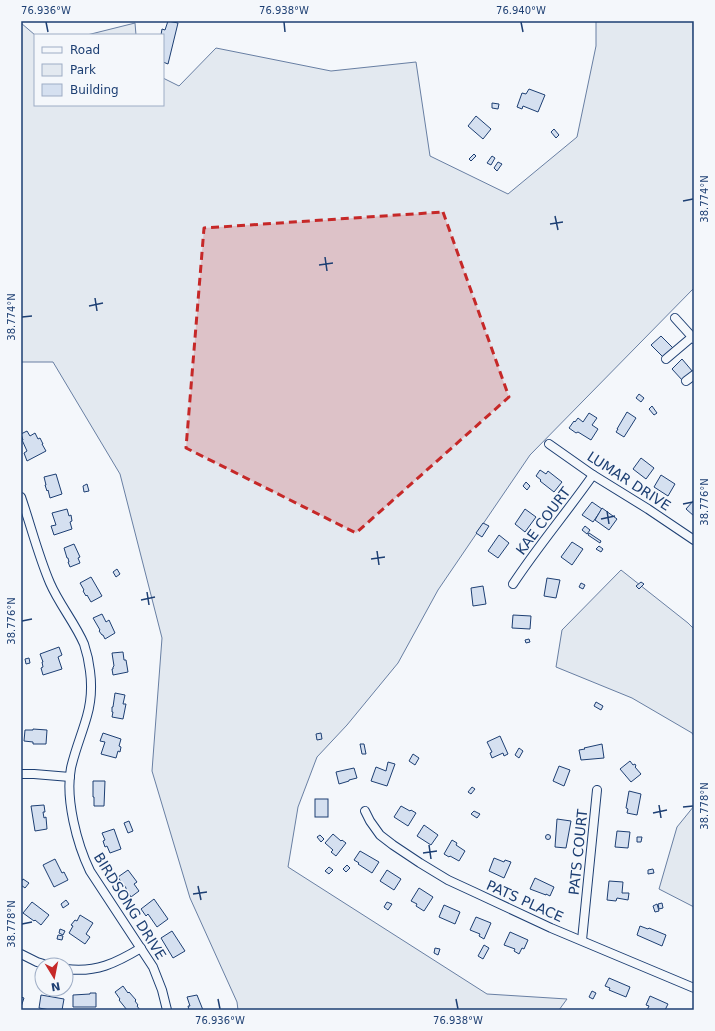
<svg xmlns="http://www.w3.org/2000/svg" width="715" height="1031" viewBox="0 0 715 1031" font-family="'DejaVu Sans',sans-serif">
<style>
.green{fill:#e3e9f0;stroke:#687fa3}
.building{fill:#d5e0f0;stroke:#1d3f73}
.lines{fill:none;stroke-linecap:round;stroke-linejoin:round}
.minor-casing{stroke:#1d3f73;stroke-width:10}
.minor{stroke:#f4f7fb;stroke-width:8}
.marked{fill:#c62828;fill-opacity:0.2;stroke:#c62828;stroke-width:3;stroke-dasharray:8 5;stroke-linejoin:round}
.ticks{fill:none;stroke:#1d3f73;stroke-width:1.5}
.labels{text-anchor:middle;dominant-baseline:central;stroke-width:3;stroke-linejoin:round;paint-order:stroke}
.street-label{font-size:14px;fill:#1d3f73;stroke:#f4f7fb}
.neatline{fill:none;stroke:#1d3f73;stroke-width:1.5}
.ticks-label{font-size:10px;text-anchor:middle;fill:#1d3f73}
</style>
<rect width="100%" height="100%" fill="#f4f7fb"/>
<g class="green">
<path d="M 596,21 L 693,21 L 694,85 L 694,288 L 530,455 L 438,590 L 398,663 L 347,725 L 317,757 L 298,807 L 288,867 L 487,994 L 567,999 L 559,1010 L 238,1010 L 237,1002 L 190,898 L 152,771 L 162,638 L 120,474 L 53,362 L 21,362 L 21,23 L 35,35 L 35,105 L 163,105 L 163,78 L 179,86 L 216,48 L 331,71 L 416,62 L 430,156 L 508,194 L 577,137 L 596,46 Z"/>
<path d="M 135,23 L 136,35 L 87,35 Z"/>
<path d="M 621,570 L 688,623 L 694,629 L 694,736 L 692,733 L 632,698 L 556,667 L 562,630 Z"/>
<path d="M 694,806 L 694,907 L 659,889 L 677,827 Z"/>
</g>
<g class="building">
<path d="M 168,21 L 178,23 L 168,64 L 163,62 L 163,35 L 161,35 L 162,29 L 165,30 Z"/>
<path d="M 529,89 L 545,95 L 538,112 L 523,106 L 522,109 L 517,107 L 522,93 L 526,94 Z"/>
<path d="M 492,103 L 499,104 L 498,109 L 492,108 Z"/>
<path d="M 476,116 L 491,129 L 483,139 L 468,126 Z"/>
<path d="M 554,129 L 559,135 L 556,138 L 551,132 Z"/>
<path d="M 474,154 L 476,156 L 471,161 L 469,159 Z"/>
<path d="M 492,156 L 495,158 L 491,165 L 487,163 Z"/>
<path d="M 498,162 L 502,164 L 497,171 L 494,168 Z"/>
<path d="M 661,336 L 673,348 L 663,357 L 651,345 Z"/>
<path d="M 682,359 L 693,372 L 683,381 L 672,369 Z"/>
<path d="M 639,394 L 644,398 L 641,402 L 636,398 Z"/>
<path d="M 652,406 L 657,413 L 654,415 L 649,409 Z"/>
<path d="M 627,412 L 636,418 L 624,437 L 616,432 L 618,429 L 617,429 Z"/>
<path d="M 589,413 L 597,418 L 592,425 L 598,429 L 591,440 L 578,432 L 576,433 L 569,428 L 574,421 L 575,422 L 578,418 L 583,422 Z"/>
<path d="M 27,431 L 30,436 L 35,433 L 38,439 L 40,438 L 43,444 L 42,444 L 46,451 L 27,461 L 24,453 L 27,451 L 22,440 L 23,440 L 21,434 Z"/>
<path d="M 641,458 L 654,468 L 646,479 L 633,469 Z"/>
<path d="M 540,470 L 546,474 L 548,471 L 562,482 L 554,492 L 540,481 L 541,480 L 536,476 Z"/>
<path d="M 56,474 L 62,494 L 50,498 L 48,490 L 47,491 L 45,485 L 46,485 L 44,477 Z"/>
<path d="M 661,475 L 675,484 L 668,496 L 654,487 Z"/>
<path d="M 526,482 L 530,486 L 527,490 L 523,486 Z"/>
<path d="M 87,484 L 89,491 L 84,492 L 83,486 Z"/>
<path d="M 694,500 L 694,516 L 686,509 Z"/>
<path d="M 592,502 L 602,509 L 593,522 L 582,515 Z"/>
<path d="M 602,508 L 617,519 L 609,530 L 595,520 Z"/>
<path d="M 67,509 L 69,516 L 71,515 L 72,521 L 70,522 L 72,529 L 54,535 L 51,526 L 56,525 L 52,513 Z"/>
<path d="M 525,509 L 536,517 L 525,532 L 515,524 Z"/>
<path d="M 483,523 L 489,526 L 482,537 L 476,533 Z"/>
<path d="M 585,526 L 590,530 L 587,534 L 582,530 Z"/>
<path d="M 589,533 L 601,541 L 600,543 L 588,535 Z"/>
<path d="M 499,535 L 509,543 L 498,558 L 488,551 Z"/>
<path d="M 572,542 L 583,549 L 572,565 L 561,557 Z"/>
<path d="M 74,544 L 80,557 L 78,558 L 80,563 L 70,567 L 68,562 L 69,562 L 68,558 L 67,558 L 64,548 Z"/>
<path d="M 599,546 L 603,549 L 601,552 L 596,549 Z"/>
<path d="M 117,569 L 120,574 L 116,577 L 113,572 Z"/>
<path d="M 91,577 L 102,596 L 91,602 L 87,595 L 86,596 L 83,591 L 84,590 L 80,583 Z"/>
<path d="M 547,578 L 560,580 L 556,598 L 544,596 Z"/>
<path d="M 641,582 L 644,584 L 639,589 L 636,586 Z"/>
<path d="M 581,583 L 585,585 L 583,589 L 579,587 Z"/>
<path d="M 483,586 L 486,604 L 473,606 L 471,588 Z"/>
<path d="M 102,614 L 106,622 L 109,620 L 115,633 L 105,639 L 103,635 L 102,635 L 99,631 L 100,630 L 93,618 Z"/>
<path d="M 513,615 L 531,616 L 530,629 L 512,628 Z"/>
<path d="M 529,639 L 530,642 L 526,643 L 525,640 Z"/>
<path d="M 59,647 L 62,655 L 58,657 L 62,669 L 43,675 L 41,668 L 43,667 L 42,662 L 43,662 L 40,654 Z"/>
<path d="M 123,652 L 124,660 L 126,660 L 128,672 L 113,675 L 112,669 L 113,669 L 113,667 L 114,666 L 112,653 Z"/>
<path d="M 29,658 L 30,663 L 26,664 L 25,659 Z"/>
<path d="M 115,693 L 125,695 L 123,704 L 126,704 L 123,719 L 112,717 L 113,712 L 112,712 L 112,707 L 113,707 Z"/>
<path d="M 596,702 L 603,706 L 601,710 L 594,706 Z"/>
<path d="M 33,729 L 47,730 L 46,744 L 33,744 L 33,742 L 24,741 L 25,730 L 33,730 Z"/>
<path d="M 103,733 L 121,739 L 119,746 L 121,747 L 120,752 L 118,751 L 116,758 L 101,754 L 105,742 L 100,741 Z"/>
<path d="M 321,733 L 322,739 L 317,740 L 316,734 Z"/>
<path d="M 500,736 L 508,754 L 504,756 L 503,753 L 492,758 L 490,753 L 492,752 L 487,742 Z"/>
<path d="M 360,744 L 364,744 L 366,754 L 362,754 Z"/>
<path d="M 602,744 L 604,758 L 581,760 L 579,750 L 585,749 L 584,748 Z"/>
<path d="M 519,748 L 523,751 L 519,758 L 515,755 Z"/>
<path d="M 413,754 L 419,758 L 415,765 L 409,761 Z"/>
<path d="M 630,761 L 633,765 L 635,764 L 636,766 L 635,767 L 641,774 L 631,782 L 620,769 Z"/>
<path d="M 388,762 L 395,764 L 387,786 L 371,781 L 376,767 L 386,771 Z"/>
<path d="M 559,766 L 570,770 L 564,786 L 553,781 Z"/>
<path d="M 354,768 L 357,778 L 349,780 L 349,781 L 339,784 L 336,772 Z"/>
<path d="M 93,781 L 105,781 L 104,806 L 94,806 L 94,797 L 93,797 Z"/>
<path d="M 472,787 L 475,789 L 471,794 L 468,792 Z"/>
<path d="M 629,791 L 641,794 L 637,815 L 627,813 L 628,809 L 626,808 Z"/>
<rect x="315" y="799" width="13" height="18"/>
<path d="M 44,805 L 45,812 L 43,812 L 44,818 L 46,817 L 47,829 L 35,831 L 31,806 Z"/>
<path d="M 401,806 L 410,811 L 411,810 L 416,813 L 408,826 L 394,817 Z"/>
<path d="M 474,811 L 480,814 L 477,818 L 471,814 Z"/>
<path d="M 557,819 L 571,821 L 566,848 L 555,847 Z"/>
<path d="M 129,821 L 133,831 L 128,833 L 124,823 Z"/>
<path d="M 424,825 L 438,835 L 431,845 L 417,836 Z"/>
<path d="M 114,829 L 121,849 L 110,853 L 107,846 L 105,847 L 103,841 L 105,840 L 102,833 Z"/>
<path d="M 617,831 L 630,832 L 628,848 L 615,847 Z"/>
<path d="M 333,834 L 341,841 L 342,840 L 346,843 L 336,856 L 331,852 L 333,850 L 325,843 Z"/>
<circle cx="548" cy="837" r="2.5"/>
<path d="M 320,835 L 324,839 L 321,842 L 317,837 Z"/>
<path d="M 637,837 L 642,837 L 641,842 L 637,842 Z"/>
<path d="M 452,840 L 457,843 L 456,845 L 465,851 L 459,861 L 450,856 L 449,857 L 444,854 Z"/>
<path d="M 360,851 L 379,862 L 372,873 L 358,864 L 359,863 L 354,860 Z"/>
<path d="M 494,858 L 504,862 L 505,860 L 511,862 L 504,878 L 489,871 Z"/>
<path d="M 55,859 L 62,873 L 64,872 L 68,880 L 54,887 L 43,865 Z"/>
<path d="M 347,865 L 350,868 L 346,872 L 343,869 Z"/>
<path d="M 329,867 L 333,870 L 329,874 L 325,871 Z"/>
<path d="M 653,869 L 654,873 L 648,874 L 648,870 Z"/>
<path d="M 128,870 L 137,882 L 134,884 L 139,891 L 131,897 L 126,889 L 126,888 L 124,885 L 123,885 L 118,877 Z"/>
<path d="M 387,870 L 401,879 L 394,890 L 380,881 Z"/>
<path d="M 535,878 L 554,887 L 550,896 L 546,894 L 546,895 L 530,889 Z"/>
<path d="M 23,879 L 29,883 L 25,888 L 21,885 L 21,882 Z"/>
<path d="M 609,881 L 623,882 L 622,893 L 629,893 L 628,900 L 617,898 L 616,901 L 607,900 Z"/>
<path d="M 419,888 L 433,897 L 424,911 L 416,906 L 417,904 L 411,901 Z"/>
<path d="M 154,899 L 168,919 L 157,927 L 148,914 L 146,916 L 141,909 Z"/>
<path d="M 66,900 L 69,904 L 63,908 L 61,904 Z"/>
<path d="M 32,902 L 49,915 L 41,925 L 35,920 L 34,921 L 23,913 Z"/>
<path d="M 387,902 L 392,904 L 388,910 L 384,907 Z"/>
<path d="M 662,903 L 663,908 L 659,909 L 658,904 Z"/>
<path d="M 657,904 L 659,911 L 655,912 L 653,906 Z"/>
<path d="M 444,905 L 460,912 L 455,924 L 439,917 Z"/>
<path d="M 80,915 L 93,923 L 86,934 L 90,937 L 85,944 L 69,933 L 73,926 L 71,925 L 75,920 L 77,921 Z"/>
<path d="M 476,917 L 491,923 L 484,939 L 479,936 L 480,934 L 470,930 Z"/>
<path d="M 640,926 L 648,929 L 649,928 L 666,935 L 662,946 L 637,935 Z"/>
<path d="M 60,929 L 65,931 L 63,935 L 59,933 Z"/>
<path d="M 172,931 L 185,951 L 173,958 L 161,938 Z"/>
<path d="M 510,932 L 528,940 L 524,949 L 522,948 L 519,954 L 514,951 L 515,949 L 504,945 Z"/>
<path d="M 58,935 L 63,936 L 62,940 L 57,939 Z"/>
<path d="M 484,945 L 489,948 L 483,959 L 478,956 Z"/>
<path d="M 435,948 L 440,949 L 438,955 L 434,953 Z"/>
<path d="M 609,978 L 630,987 L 626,997 L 609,990 L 610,988 L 605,986 Z"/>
<path d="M 123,986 L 128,993 L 129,992 L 136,1000 L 135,1001 L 138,1005 L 137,1006 L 140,1010 L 127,1010 L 119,1000 L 120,999 L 115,992 Z"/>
<path d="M 592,991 L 596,993 L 593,999 L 589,997 Z"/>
<path d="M 90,993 L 96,993 L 96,1007 L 73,1007 L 73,995 L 90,994 Z"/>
<path d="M 41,995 L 64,999 L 62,1010 L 50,1010 L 39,1008 Z"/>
<path d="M 197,995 L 203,1010 L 189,1010 L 188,1006 L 190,1006 L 187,997 Z"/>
<path d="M 650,996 L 668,1004 L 665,1010 L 647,1010 L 649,1006 L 646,1005 Z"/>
<path d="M 21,997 L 24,998 L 21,1007 Z"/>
</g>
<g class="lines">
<g class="minor-casing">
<g id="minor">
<path d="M 675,318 L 694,339"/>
<path d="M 666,359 L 692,337"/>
<path d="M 686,381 L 694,375"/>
<path d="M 549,444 L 593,475 L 648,509 L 694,540"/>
<path d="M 21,497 C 31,526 38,555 50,583 C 59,604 75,623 84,644 C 87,653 89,662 90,671 C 92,686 91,702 87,716 C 82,734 75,750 71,768 C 65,799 77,844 90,871 L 153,967 L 162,990 L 167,1010"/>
<path d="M 513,584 C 538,546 567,512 593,475"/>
<path d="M 21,774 L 34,774 L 70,777"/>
<path d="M 365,811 L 370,821 L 380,835 L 393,845 L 420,863 L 448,880 L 474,892 L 551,928 L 694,988"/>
<path d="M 582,940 L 597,790"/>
<path d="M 21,954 L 37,962 L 47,965"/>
<path d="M 66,969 C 96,973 116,963 141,948"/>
</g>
</g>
<use href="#minor" class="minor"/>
</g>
<path class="marked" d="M 443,212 L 509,397 L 356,533 L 186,448 L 204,228 Z"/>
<path class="ticks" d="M 46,22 L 48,32M 284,22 L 285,32M 521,22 L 523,32M 683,201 L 693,199M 555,216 L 558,230M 550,224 L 563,222M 325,257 L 327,271M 319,265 L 333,263M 95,298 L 97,311M 89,306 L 103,303M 22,317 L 32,316M 683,504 L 693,502M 607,511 L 609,524M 601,519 L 615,516M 377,551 L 379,565M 371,559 L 385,557M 147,592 L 149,605M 141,600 L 155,597M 22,621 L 32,619M 659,805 L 661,818M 683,807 L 693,806M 653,813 L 667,810M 429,845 L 431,859M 423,853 L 437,851M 198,886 L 201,900M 193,894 L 207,892M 22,924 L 32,922M 218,999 L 220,1009M 456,999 L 458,1009"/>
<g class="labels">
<g class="street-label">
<text transform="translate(629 481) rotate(33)">LUMAR DRIVE</text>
<text transform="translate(543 521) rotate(-53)">KAE COURT</text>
<text transform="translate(578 852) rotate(-84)">PATS COURT</text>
<text transform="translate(525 901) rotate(24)">PATS PLACE</text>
<text transform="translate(130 906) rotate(58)">BIRDSONG DRIVE</text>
</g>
</g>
<rect width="715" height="1031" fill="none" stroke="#f4f7fb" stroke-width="44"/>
<rect x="34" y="34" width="130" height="72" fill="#f4f7fb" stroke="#9eadc5"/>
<rect x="42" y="47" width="20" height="6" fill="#f4f7fb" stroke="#9eadc5"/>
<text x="70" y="54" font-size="12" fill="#1d3f73">Road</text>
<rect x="42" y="64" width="20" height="12" fill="#e3e9f0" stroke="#9eadc5"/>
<text x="70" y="74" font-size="12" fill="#1d3f73">Park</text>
<rect x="42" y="84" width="20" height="12" fill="#d5e0f0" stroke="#9eadc5"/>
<text x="70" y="94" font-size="12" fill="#1d3f73">Building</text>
<g transform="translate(54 977) rotate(170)"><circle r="19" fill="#f4f7fb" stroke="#9eadc5"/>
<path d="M0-3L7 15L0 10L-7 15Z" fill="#c62828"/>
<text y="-6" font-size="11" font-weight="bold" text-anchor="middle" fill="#1d3f73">N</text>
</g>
<rect x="22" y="22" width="671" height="987" class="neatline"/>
<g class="ticks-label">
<text x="46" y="14">76.936°W</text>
<text x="284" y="14">76.938°W</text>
<text x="521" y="14">76.940°W</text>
<text transform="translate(704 199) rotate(-90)" y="4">38.774°N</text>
<text transform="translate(11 317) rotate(-90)" y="4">38.774°N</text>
<text transform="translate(704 502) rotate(-90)" y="4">38.776°N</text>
<text transform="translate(11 621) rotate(-90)" y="4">38.776°N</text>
<text transform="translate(704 806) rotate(-90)" y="4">38.778°N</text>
<text transform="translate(11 924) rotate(-90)" y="4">38.778°N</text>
<text x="220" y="1024">76.936°W</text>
<text x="458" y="1024">76.938°W</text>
</g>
</svg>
